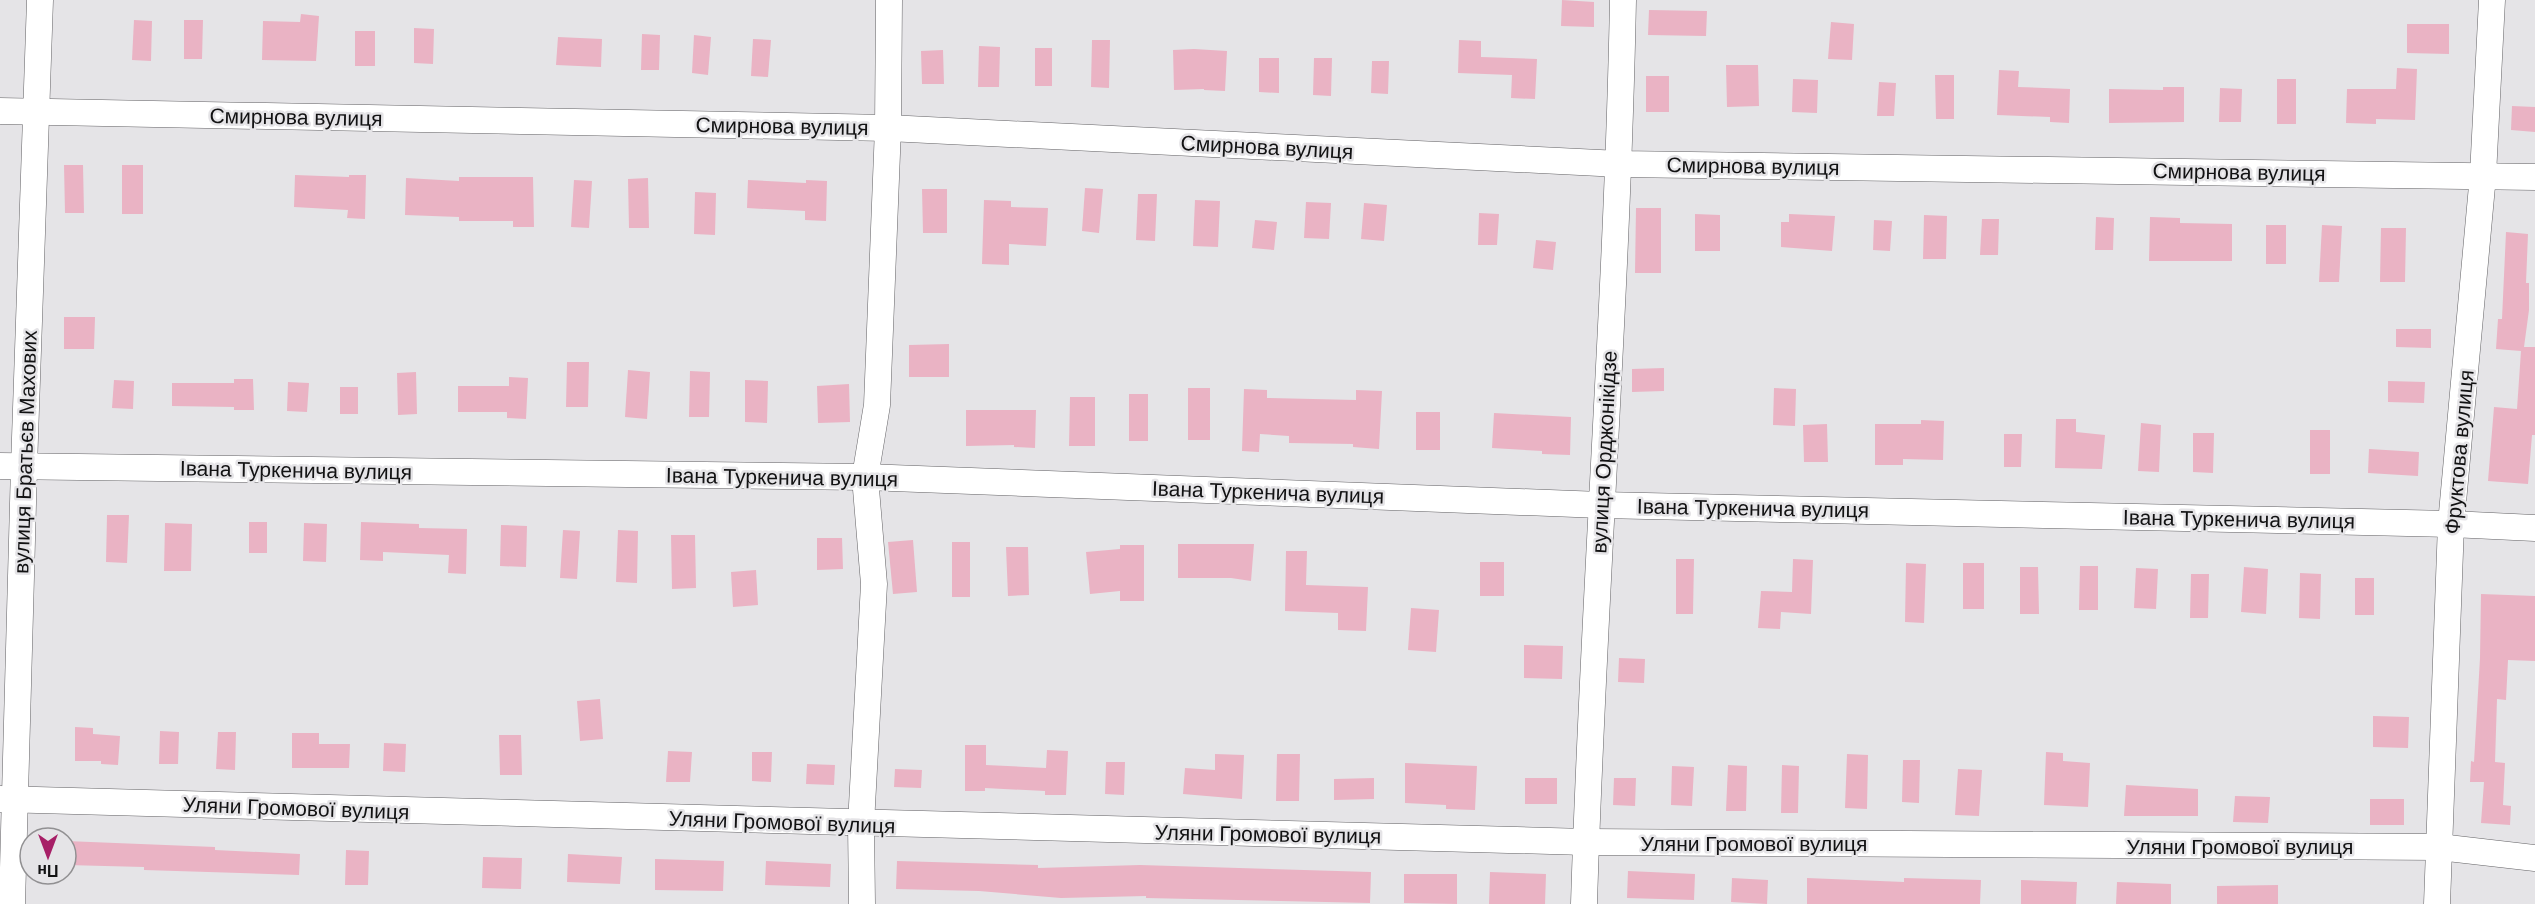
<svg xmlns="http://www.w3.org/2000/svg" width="2535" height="904" viewBox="0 0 2535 904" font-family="Helvetica,sans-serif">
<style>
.building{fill:#eab3c4}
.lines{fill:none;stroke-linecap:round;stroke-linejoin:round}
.minor-casing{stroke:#636265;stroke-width:27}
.minor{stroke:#fff;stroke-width:26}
.labels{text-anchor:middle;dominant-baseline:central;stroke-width:5;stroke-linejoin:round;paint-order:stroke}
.street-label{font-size:21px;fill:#121213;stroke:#e5e4e7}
</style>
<rect width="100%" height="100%" fill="#e5e4e7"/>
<g class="building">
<path d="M 1562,0 L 1594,2 L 1594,27 L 1561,26 Z"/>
<path d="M 1649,10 L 1707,11 L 1706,36 L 1648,35 Z"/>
<path d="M 301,14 L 319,16 L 316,61 L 262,60 L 263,21 L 300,22 Z"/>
<path d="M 134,20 L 152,21 L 151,61 L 132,60 Z"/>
<path d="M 184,20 L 203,20 L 202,59 L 184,59 Z"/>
<path d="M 1831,22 L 1854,24 L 1852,60 L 1828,59 Z"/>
<path d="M 2407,24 L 2449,24 L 2449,54 L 2407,53 Z"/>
<path d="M 414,28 L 434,29 L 433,64 L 414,63 Z"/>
<rect x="355" y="31" width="20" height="35"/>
<path d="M 642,34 L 660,35 L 659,70 L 641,70 Z"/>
<path d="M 694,35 L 711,37 L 708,75 L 692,73 Z"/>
<path d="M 558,37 L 602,39 L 601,67 L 556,65 Z"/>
<path d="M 753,39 L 771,40 L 768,77 L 751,76 Z"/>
<path d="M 1092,40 L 1110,40 L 1109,88 L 1091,87 Z"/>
<path d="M 1459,40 L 1481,41 L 1481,57 L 1537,59 L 1535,99 L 1511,98 L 1512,75 L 1458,73 Z"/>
<path d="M 979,46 L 1000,47 L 999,87 L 978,87 Z"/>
<rect x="1035" y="48" width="17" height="38"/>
<path d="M 1194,49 L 1227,51 L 1225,91 L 1204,90 L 1204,89 L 1174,90 L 1173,50 Z"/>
<path d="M 943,50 L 944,84 L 922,84 L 921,51 Z"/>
<path d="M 1259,58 L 1279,58 L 1279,93 L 1259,92 Z"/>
<path d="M 1314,58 L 1332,58 L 1331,96 L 1313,95 Z"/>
<path d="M 1372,61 L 1389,61 L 1388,94 L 1371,93 Z"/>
<path d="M 1726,65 L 1758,65 L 1759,106 L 1727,107 Z"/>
<path d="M 2397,68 L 2417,69 L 2415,120 L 2376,119 L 2376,124 L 2346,123 L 2347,89 L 2396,89 Z"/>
<path d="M 1999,70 L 2019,71 L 2018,87 L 2070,89 L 2069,123 L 2050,122 L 2050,117 L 1997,115 Z"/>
<path d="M 1935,75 L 1954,75 L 1954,119 L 1936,119 Z"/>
<rect x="1646" y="76" width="23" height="36"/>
<path d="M 1793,79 L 1818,80 L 1817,113 L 1792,112 Z"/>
<rect x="2277" y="79" width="19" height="45"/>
<path d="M 1879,82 L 1896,83 L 1894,116 L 1877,116 Z"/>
<path d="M 2163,87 L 2184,87 L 2184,122 L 2109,123 L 2109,89 L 2163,90 Z"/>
<path d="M 2220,88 L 2242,89 L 2241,122 L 2219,122 Z"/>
<path d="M 2512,106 L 2535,107 L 2535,132 L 2511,130 Z"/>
<path d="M 64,165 L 83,165 L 84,213 L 65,213 Z"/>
<rect x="122" y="165" width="21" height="49"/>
<path d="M 295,175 L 349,177 L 349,175 L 366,175 L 365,219 L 347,218 L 348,210 L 294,207 Z"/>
<path d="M 459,177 L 533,177 L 534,227 L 513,227 L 513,221 L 459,221 L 459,217 L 405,215 L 406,178 L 459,181 Z"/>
<path d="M 648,178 L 649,228 L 629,228 L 628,179 Z"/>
<path d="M 574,180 L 592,181 L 589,228 L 571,227 Z"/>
<path d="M 748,180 L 806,183 L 806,180 L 827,181 L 826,221 L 805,220 L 805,211 L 747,208 Z"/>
<path d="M 1085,188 L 1103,189 L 1099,233 L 1082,231 Z"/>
<path d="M 922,189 L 947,189 L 947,233 L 923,233 Z"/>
<path d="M 695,192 L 716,193 L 715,235 L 694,234 Z"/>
<path d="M 1138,194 L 1157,194 L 1155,241 L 1136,240 Z"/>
<path d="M 984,200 L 1011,201 L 1011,207 L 1048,208 L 1046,246 L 1009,244 L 1009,265 L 982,264 Z"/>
<path d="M 1195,200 L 1220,201 L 1218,247 L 1193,246 Z"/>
<path d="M 1306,202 L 1331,203 L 1329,239 L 1304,238 Z"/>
<path d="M 1364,203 L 1387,205 L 1384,241 L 1361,239 Z"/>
<path d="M 1636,208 L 1661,208 L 1661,273 L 1635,273 Z"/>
<path d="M 1479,213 L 1499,214 L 1497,245 L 1478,245 Z"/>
<path d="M 1695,214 L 1720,215 L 1720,251 L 1695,251 Z"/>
<path d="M 1789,214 L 1835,216 L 1832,251 L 1781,247 L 1781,222 L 1789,222 Z"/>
<path d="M 1924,215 L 1947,216 L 1946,259 L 1923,259 Z"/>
<path d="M 2096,217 L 2114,218 L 2113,250 L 2095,250 Z"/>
<path d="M 2150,217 L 2180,218 L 2180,223 L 2232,224 L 2232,261 L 2149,261 Z"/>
<path d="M 1982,219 L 1999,219 L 1998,255 L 1980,255 Z"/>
<path d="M 1255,220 L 1277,222 L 1274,250 L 1252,248 Z"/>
<path d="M 1874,220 L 1892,221 L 1890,251 L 1873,250 Z"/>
<rect x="2266" y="225" width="20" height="39"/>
<path d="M 2322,225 L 2342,226 L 2339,282 L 2319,282 Z"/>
<path d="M 2381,228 L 2406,228 L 2405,282 L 2380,282 Z"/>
<path d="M 2506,232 L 2528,234 L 2526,283 L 2529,283 L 2529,310 L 2524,347 L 2535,347 L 2535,435 L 2532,435 L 2528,484 L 2488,481 L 2494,407 L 2517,409 L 2521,351 L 2496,349 L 2498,319 L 2502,319 Z"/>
<path d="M 1536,240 L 1556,242 L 1553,270 L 1533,268 Z"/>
<path d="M 64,317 L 95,317 L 94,349 L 64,349 Z"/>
<path d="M 2396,329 L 2431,329 L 2431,348 L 2396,347 Z"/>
<path d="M 949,344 L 949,377 L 909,377 L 909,345 Z"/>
<path d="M 567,362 L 589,362 L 588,407 L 566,407 Z"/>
<path d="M 1664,368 L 1664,391 L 1632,392 L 1632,369 Z"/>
<path d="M 628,370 L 650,372 L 647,419 L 625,417 Z"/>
<path d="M 690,371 L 710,372 L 709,417 L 689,417 Z"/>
<path d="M 416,372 L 417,414 L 398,415 L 397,373 Z"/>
<path d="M 509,377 L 528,378 L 526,419 L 507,418 L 507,412 L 458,412 L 458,386 L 509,386 Z"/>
<path d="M 234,379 L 253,379 L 254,410 L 234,410 L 234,407 L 172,406 L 172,383 L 234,383 Z"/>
<path d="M 114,380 L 134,381 L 133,409 L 112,408 Z"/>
<path d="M 745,380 L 768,381 L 767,423 L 745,422 Z"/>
<path d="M 2388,381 L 2425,382 L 2424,403 L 2388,402 Z"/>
<path d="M 288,382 L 309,383 L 307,412 L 287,411 Z"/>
<path d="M 849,384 L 850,422 L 818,423 L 817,386 Z"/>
<rect x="340" y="387" width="18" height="27"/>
<rect x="1188" y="388" width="22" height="52"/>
<path d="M 1774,388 L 1796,389 L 1795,426 L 1773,425 Z"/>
<path d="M 1244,389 L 1267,390 L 1267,398 L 1356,400 L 1356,390 L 1382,391 L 1379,449 L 1353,447 L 1353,444 L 1289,443 L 1289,436 L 1260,434 L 1259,452 L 1242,451 Z"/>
<rect x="1129" y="394" width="19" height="47"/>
<path d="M 1070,397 L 1095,397 L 1095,446 L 1069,446 Z"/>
<path d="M 966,410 L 1036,410 L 1035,448 L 1014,447 L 1014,445 L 966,446 Z"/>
<rect x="1416" y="412" width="24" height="38"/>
<path d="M 1494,413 L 1571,417 L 1570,455 L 1542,454 L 1542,451 L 1492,448 Z"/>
<path d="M 2056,419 L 2076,419 L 2076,432 L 2105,435 L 2102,469 L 2055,468 Z"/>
<path d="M 1921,420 L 1944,421 L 1943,460 L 1903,459 L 1903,465 L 1875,465 L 1875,424 L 1921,424 Z"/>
<path d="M 2141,423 L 2161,425 L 2159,472 L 2138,471 Z"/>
<path d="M 1827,424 L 1828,462 L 1804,462 L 1803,425 Z"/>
<rect x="2310" y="430" width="20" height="44"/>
<path d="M 2193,433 L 2214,433 L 2213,473 L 2193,472 Z"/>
<path d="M 2004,434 L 2022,434 L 2021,467 L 2004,467 Z"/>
<path d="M 2369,449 L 2419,452 L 2418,476 L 2368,473 Z"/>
<path d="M 107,515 L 129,515 L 127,563 L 106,562 Z"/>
<rect x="249" y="522" width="18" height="31"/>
<path d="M 361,522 L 419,524 L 419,528 L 467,529 L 466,574 L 448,573 L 449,555 L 383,552 L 383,561 L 360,560 Z"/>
<path d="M 165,523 L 192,524 L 191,571 L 164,571 Z"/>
<path d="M 304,523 L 327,524 L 326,562 L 303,561 Z"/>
<path d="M 501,525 L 527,526 L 526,567 L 500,566 Z"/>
<path d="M 563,530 L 580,531 L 577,579 L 560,578 Z"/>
<path d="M 618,530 L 638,531 L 637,583 L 616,582 Z"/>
<path d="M 671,535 L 695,535 L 696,588 L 672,589 Z"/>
<path d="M 817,538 L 842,538 L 843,569 L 817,570 Z"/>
<path d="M 913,540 L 917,592 L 893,594 L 888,542 Z"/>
<rect x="952" y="542" width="18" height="55"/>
<path d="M 1178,544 L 1254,544 L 1251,581 L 1231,578 L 1178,578 Z"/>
<path d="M 1120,545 L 1144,545 L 1144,601 L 1120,601 L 1120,591 L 1090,594 L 1086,552 L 1120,549 Z"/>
<path d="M 1006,547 L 1028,547 L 1029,595 L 1008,596 Z"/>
<path d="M 1286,551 L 1307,551 L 1306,585 L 1368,587 L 1366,631 L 1338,630 L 1338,613 L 1285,611 Z"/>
<path d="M 1676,559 L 1694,559 L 1693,614 L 1676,614 Z"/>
<path d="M 1793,559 L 1813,560 L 1811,614 L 1781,612 L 1780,629 L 1758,628 L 1761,591 L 1792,592 Z"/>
<rect x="1480" y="562" width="24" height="34"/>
<path d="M 1906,563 L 1926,564 L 1924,623 L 1905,622 Z"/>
<rect x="1963" y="563" width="21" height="46"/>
<path d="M 2080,566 L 2098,566 L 2098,610 L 2079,610 Z"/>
<path d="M 2020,567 L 2038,567 L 2039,614 L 2020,614 Z"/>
<path d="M 2244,567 L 2268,569 L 2266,614 L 2241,612 Z"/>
<path d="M 2136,568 L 2158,569 L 2156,609 L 2134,608 Z"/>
<path d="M 756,570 L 758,605 L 733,607 L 731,572 Z"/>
<path d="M 2300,573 L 2321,574 L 2320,619 L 2299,618 Z"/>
<path d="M 2191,574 L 2209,574 L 2208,618 L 2190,618 Z"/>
<rect x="2355" y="578" width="19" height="37"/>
<path d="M 2481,594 L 2535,596 L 2535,661 L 2508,660 L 2506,700 L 2497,699 L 2495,762 L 2505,763 L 2503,805 L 2511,806 L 2510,825 L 2481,823 L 2484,782 L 2470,782 L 2471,761 L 2474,762 L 2480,658 Z"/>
<path d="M 1411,608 L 1439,610 L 1436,652 L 1408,650 Z"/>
<path d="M 1524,645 L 1563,646 L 1562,679 L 1524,678 Z"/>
<path d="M 1619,658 L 1645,659 L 1644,683 L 1618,682 Z"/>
<path d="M 600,699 L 603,739 L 580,741 L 577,701 Z"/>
<path d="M 2373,716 L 2409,717 L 2408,748 L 2373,747 Z"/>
<path d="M 75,727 L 93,728 L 93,734 L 120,736 L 118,765 L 101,764 L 101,761 L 75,761 Z"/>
<path d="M 160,731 L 179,732 L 178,764 L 159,764 Z"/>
<path d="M 218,732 L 236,732 L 235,770 L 216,769 Z"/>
<path d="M 292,733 L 319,733 L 319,744 L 350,744 L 349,768 L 292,768 Z"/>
<path d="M 499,735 L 521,735 L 522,775 L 500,775 Z"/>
<path d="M 384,743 L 406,744 L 405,772 L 383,771 Z"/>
<path d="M 965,745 L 986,745 L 986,765 L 1046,768 L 1047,750 L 1068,751 L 1066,795 L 1045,795 L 1045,791 L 985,788 L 985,791 L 965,791 Z"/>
<path d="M 668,751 L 692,752 L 690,782 L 666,782 Z"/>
<path d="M 752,752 L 772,752 L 771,782 L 752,781 Z"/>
<path d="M 2046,752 L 2063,753 L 2063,761 L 2090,763 L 2088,807 L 2044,805 Z"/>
<path d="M 1215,754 L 1244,755 L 1242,799 L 1183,794 L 1185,768 L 1215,770 Z"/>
<path d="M 1277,754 L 1300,754 L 1299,801 L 1276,801 Z"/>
<path d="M 1847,754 L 1868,755 L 1867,809 L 1845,808 Z"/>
<path d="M 1903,760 L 1920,760 L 1919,803 L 1902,802 Z"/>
<path d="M 1106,762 L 1125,762 L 1124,795 L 1105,794 Z"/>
<path d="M 1405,763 L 1477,766 L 1475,810 L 1446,809 L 1446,805 L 1405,803 Z"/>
<path d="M 807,764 L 835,765 L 834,785 L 806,784 Z"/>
<path d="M 1728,765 L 1747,766 L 1746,811 L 1726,811 Z"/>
<path d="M 1782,765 L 1799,766 L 1798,813 L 1781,813 Z"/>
<path d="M 1672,766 L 1694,767 L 1692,806 L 1671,805 Z"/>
<path d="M 895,769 L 922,770 L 921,788 L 894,787 Z"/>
<path d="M 1958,769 L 1982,770 L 1979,816 L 1955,815 Z"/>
<path d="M 1374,778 L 1374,799 L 1334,800 L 1334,779 Z"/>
<rect x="1525" y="778" width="32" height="26"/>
<path d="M 1614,778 L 1636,778 L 1635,806 L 1613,805 Z"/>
<path d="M 2126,785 L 2198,789 L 2198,816 L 2124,816 Z"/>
<path d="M 2235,796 L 2270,797 L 2268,823 L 2233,822 Z"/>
<rect x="2370" y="799" width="34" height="26"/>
<path d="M 66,841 L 215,847 L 215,850 L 300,854 L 299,875 L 144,870 L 144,867 L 66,865 Z"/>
<path d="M 346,850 L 369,851 L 368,885 L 345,885 Z"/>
<path d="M 568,854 L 622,857 L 620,884 L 567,882 Z"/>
<path d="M 483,857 L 522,858 L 521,889 L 482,888 Z"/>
<path d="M 655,859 L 724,861 L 723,891 L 655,890 Z"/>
<path d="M 766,861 L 831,864 L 830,887 L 765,885 Z"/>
<path d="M 897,861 L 1038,865 L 1038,868 L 1140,865 L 1371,872 L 1370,903 L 1146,898 L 1146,896 L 1061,898 L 979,891 L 896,889 Z"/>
<path d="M 1628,871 L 1695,874 L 1694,900 L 1627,898 Z"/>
<path d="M 1490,872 L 1546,874 L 1545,904 L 1489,904 Z"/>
<path d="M 1404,874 L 1457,874 L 1457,904 L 1404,903 Z"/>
<path d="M 1732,878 L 1768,880 L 1767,904 L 1731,902 Z"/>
<path d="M 1807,878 L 1904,882 L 1904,878 L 1981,880 L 1980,904 L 1807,904 Z"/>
<path d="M 2021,880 L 2077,882 L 2076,904 L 2021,904 Z"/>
<path d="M 2117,882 L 2171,884 L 2171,904 L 2116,904 Z"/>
<path d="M 2278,885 L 2278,904 L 2217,904 L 2217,886 Z"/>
</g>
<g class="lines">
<g class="minor-casing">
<g id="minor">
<path d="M 0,111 L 888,128 L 1620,164 L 2535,177"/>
<path d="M 0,466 L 865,477 L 1601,505 L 2451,524 L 2535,528"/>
<path d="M 0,799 L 1586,842 L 2439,847 L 2535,858"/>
<path d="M 12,904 L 24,467 L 40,0"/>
<path d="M 862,904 L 861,824 L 874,584 L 865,477 L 877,405 L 888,128 L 889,0"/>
<path d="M 1584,904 C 1593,602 1617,302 1623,0"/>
<path d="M 2437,904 L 2451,524 L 2483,175 L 2492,0"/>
</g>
</g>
<use href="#minor" class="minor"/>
</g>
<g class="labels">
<g class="street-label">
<text transform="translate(296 117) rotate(1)">Смирнова вулиця</text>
<text transform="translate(782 126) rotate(1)">Смирнова вулиця</text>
<text transform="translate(1267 147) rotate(3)">Смирнова вулиця</text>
<text transform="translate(1753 166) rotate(1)">Смирнова вулиця</text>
<text transform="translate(2239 172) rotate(1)">Смирнова вулиця</text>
<text transform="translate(25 452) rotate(-88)">вулиця Братьєв Махових</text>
<text transform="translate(1604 452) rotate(-87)">вулиця Орджонікідзе</text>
<text transform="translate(2459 452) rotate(-85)">Фруктова вулиця</text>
<text transform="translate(296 470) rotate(1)">Івана Туркенича вулиця</text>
<text transform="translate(782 477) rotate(1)">Івана Туркенича вулиця</text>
<text transform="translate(1268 492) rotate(2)">Івана Туркенича вулиця</text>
<text transform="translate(1753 508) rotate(1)">Івана Туркенича вулиця</text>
<text transform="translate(2239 519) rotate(1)">Івана Туркенича вулиця</text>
<text transform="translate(296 808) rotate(2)">Уляни Громової вулиця</text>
<text transform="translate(782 822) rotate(2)">Уляни Громової вулиця</text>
<text transform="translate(1268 834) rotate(1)">Уляни Громової вулиця</text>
<text x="1754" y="843">Уляни Громової вулиця</text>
<text x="2240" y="846">Уляни Громової вулиця</text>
</g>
</g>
<g transform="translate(48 856) rotate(180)"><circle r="28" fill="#e5e4e7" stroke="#919092" stroke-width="1.5"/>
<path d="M0-4.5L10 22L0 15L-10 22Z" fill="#a71f67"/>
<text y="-9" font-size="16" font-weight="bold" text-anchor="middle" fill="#121213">Пн</text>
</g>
</svg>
